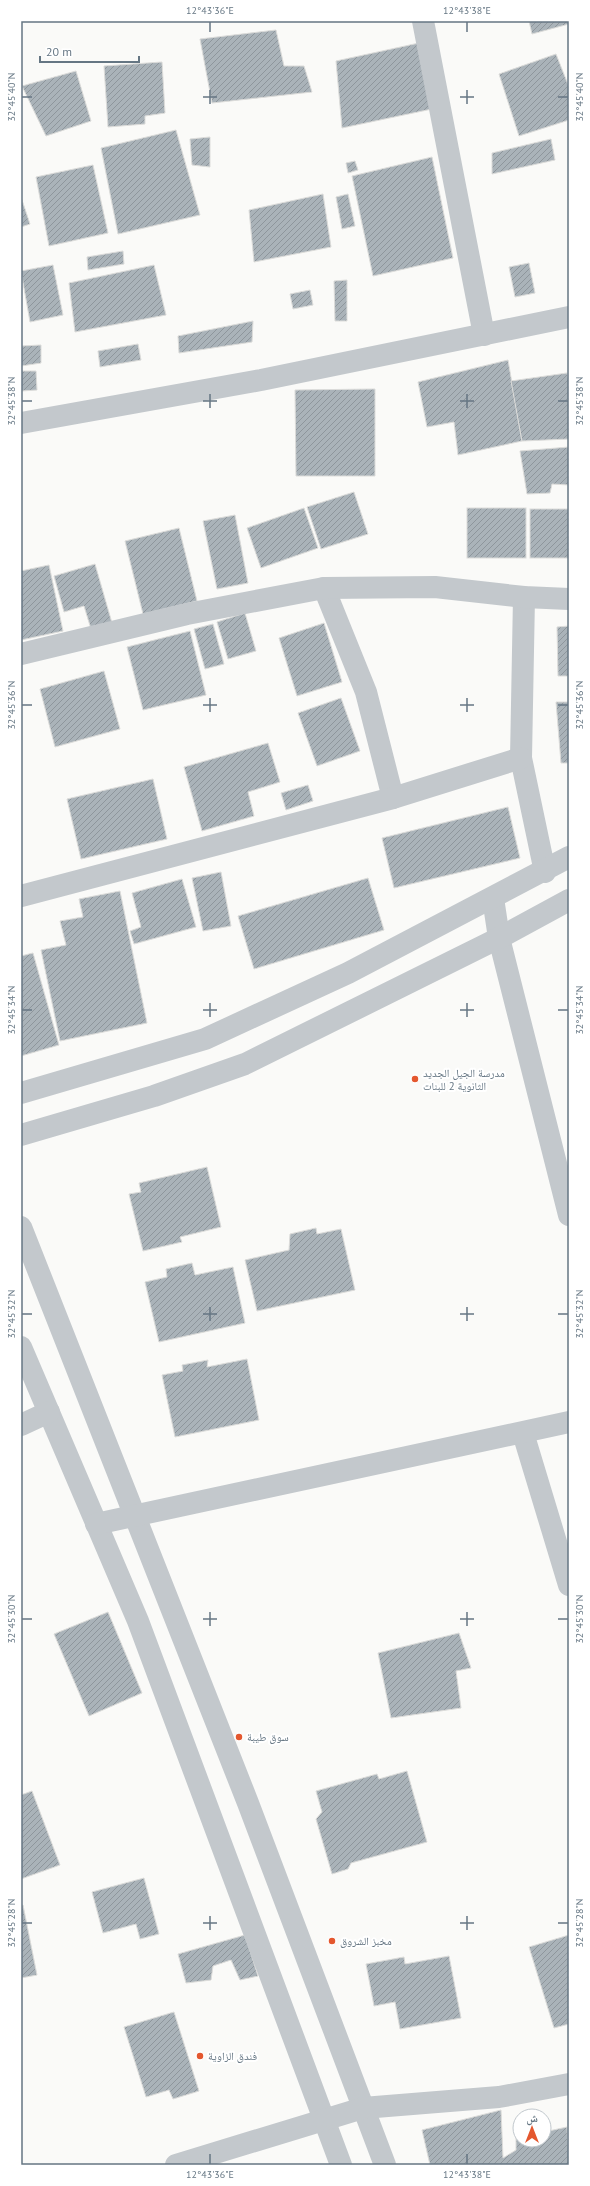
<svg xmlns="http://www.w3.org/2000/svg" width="590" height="2186" viewBox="0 0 590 2186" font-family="'PT Sans','Noto Naskh Arabic',sans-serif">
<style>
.building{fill:url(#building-hatch);stroke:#dcdcda}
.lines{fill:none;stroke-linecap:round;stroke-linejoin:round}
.street{stroke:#c3c8cc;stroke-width:22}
.ticks{fill:none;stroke:#657683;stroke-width:1.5}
.poi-dot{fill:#e4572e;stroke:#fff;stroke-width:1.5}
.labels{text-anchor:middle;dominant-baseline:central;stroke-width:4;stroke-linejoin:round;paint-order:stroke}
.poi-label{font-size:11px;fill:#657683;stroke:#fff;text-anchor:start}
.neatline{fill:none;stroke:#657683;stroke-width:1.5}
.ticks-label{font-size:10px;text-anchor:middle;fill:#657683}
</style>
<defs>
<pattern id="building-hatch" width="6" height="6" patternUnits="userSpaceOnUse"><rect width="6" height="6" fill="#aab3b9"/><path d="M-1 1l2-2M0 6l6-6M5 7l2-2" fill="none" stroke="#8e969c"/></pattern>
</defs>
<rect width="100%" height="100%" fill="#fafaf8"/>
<g class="building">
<path d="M 529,21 L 569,21 L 569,24 L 532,34 Z"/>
<path d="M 276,30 L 284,66 L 304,66 L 312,92 L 212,103 L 200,39 Z"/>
<path d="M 419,43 L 432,109 L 342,128 L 336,61 Z"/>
<path d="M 556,54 L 569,87 L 569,120 L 519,136 L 499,74 Z"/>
<path d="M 162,62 L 165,113 L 145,116 L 145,124 L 108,127 L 104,66 Z"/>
<path d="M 76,71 L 91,121 L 46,136 L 22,86 Z"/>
<path d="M 176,130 L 200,215 L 118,234 L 101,148 Z"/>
<path d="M 210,137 L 210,167 L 192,165 L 190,139 Z"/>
<path d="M 551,139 L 555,160 L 492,174 L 492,153 Z"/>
<path d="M 432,157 L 453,258 L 373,276 L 352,176 Z"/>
<path d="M 355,161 L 358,170 L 348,173 L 346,163 Z"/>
<path d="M 93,165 L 108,233 L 49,246 L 36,177 Z"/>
<path d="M 323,194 L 331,247 L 254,262 L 249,210 Z"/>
<path d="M 348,194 L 355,226 L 342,229 L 336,197 Z"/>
<path d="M 21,197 L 30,224 L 21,227 Z"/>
<path d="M 123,251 L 124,264 L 88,270 L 87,257 Z"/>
<path d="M 529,263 L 535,293 L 515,297 L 509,267 Z"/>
<path d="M 53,265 L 63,315 L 30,322 L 21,271 Z"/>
<path d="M 154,265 L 166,315 L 75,332 L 69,283 Z"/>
<path d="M 347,280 L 347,321 L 335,321 L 334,281 Z"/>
<path d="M 310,290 L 313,305 L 293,309 L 290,294 Z"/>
<path d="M 253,321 L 252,342 L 179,353 L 178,336 Z"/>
<path d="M 138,344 L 141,360 L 100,367 L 98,351 Z"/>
<path d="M 41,345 L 41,363 L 21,366 L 21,346 Z"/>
<path d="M 508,360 L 522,441 L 458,455 L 454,422 L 427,427 L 418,382 Z"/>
<path d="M 21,371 L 36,371 L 37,390 L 21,391 Z"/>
<path d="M 567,373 L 569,383 L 569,439 L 522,441 L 511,381 Z"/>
<path d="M 375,389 L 375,476 L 296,476 L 295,390 Z"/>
<path d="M 569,447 L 569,485 L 552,484 L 550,493 L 527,494 L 520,451 Z"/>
<path d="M 354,492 L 368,534 L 321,549 L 307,507 Z"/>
<path d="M 304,508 L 318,548 L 261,568 L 247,528 Z"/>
<rect x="467" y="508" width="59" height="50"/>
<rect x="530" y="509" width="39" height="49"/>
<path d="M 235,515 L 248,583 L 217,589 L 203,521 Z"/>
<path d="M 179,528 L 197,601 L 143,614 L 125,541 Z"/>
<path d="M 95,564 L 112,623 L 91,629 L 84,606 L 64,612 L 54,576 Z"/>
<path d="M 49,565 L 63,631 L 21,640 L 21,571 Z"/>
<path d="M 245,613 L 256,651 L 228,659 L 217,622 Z"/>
<path d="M 324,623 L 342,682 L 297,696 L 279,638 Z"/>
<path d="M 213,624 L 224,664 L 205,669 L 194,629 Z"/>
<path d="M 569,626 L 569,676 L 558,676 L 557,627 Z"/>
<path d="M 190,631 L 206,695 L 143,710 L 127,647 Z"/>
<path d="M 104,671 L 120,729 L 55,747 L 40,689 Z"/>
<path d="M 341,698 L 360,751 L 317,766 L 298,713 Z"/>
<path d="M 556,702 L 569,702 L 569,763 L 561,763 Z"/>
<path d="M 268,743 L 280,782 L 248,792 L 254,816 L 202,831 L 184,767 Z"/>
<path d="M 153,779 L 167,839 L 81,859 L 67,799 Z"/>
<path d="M 308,785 L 313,801 L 286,810 L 281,793 Z"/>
<path d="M 508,807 L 520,858 L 394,888 L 382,838 Z"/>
<path d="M 221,872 L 231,926 L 203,931 L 192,878 Z"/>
<path d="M 368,878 L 384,930 L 254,969 L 238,916 Z"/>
<path d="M 182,879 L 196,927 L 134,944 L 130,931 L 141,927 L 132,893 Z"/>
<path d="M 120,891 L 147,1023 L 60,1041 L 41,950 L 66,945 L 60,921 L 83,917 L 79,899 Z"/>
<path d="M 33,953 L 59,1045 L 21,1056 L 21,956 Z"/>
<path d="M 207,1167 L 221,1227 L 180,1237 L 182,1242 L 143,1251 L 129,1194 L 141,1192 L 139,1183 Z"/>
<path d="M 316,1228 L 317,1234 L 341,1229 L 355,1290 L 257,1311 L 245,1260 L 289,1250 L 290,1234 Z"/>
<path d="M 192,1263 L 195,1275 L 233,1267 L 245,1323 L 159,1342 L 145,1282 L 167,1277 L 166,1269 Z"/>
<path d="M 247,1359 L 259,1420 L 175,1437 L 162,1375 L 183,1371 L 182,1365 L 208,1360 L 207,1367 Z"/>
<path d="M 108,1612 L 142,1693 L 89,1716 L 54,1634 Z"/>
<path d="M 459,1633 L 471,1668 L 456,1671 L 461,1708 L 391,1718 L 378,1653 Z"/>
<path d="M 407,1771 L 427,1842 L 351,1863 L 348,1869 L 332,1874 L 316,1819 L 322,1812 L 316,1791 L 377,1774 L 379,1779 Z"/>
<path d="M 32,1791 L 60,1865 L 21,1879 L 21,1795 Z"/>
<path d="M 144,1878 L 159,1934 L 140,1939 L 136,1924 L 103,1933 L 92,1892 Z"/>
<path d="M 21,1905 L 23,1905 L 37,1975 L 21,1978 Z"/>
<path d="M 245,1935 L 258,1976 L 240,1980 L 231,1960 L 213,1966 L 211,1980 L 186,1983 L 178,1954 Z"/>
<path d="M 569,1935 L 569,2024 L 554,2028 L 529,1947 Z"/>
<path d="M 449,1956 L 461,2018 L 400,2029 L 395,2002 L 374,2006 L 366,1964 L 404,1957 L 405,1964 Z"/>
<path d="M 174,2012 L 199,2091 L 173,2099 L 169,2090 L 146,2097 L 124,2027 Z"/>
<path d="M 501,2110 L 503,2158 L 516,2150 L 516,2138 L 520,2137 L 520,2140 L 544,2140 L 544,2132 L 567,2127 L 569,2165 L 430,2165 L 422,2130 Z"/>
</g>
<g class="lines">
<g class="street">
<path d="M 423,21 L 484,335"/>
<path d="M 21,423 L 261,380 L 569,317"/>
<path d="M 324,588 L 366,692 L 393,798"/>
<path d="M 524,597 L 521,758 L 545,872"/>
<path d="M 21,654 L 187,614 L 324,588 L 435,587 L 524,597 L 569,599"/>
<path d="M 21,896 L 393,798 L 521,758"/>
<path d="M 493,898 L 499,938 L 569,1215"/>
<path d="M 21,1093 L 205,1039 L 348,973 L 569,857"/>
<path d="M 21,1135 L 154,1096 L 245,1064 L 499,938 L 569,900"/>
<path d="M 21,1227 L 248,1803 L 385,2165"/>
<path d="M 21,1347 L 138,1621 L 341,2165"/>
<path d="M 21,1425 L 49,1412"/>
<path d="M 523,1433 L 569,1585"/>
<path d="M 96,1524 L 569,1422"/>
<path d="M 176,2165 L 363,2108 L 499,2097 L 569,2084"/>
</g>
</g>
<path class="ticks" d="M 210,22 L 210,32M 467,22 L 467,32M 210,90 L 210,104M 467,90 L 467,104M 22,97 L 32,97M 203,97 L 217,97M 460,97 L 474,97M 558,97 L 568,97M 210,394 L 210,408M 467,394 L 467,408M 22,401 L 32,401M 203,401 L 217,401M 460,401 L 474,401M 558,401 L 568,401M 210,698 L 210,712M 467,698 L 467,712M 22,705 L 32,705M 203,705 L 217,705M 460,705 L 474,705M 558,705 L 568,705M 210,1003 L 210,1017M 467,1003 L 467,1017M 22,1010 L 32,1010M 203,1010 L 217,1010M 460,1010 L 474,1010M 558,1010 L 568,1010M 210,1307 L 210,1321M 467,1307 L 467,1321M 22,1314 L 32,1314M 203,1314 L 217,1314M 460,1314 L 474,1314M 558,1314 L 568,1314M 210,1612 L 210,1626M 467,1612 L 467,1626M 22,1619 L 32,1619M 203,1619 L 217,1619M 460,1619 L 474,1619M 558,1619 L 568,1619M 210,1916 L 210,1930M 467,1916 L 467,1930M 22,1923 L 32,1923M 203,1923 L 217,1923M 460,1923 L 474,1923M 558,1923 L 568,1923M 210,2154 L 210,2164M 467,2154 L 467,2164"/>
<g class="poi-dot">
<circle cx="415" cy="1079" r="4"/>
<circle cx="239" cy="1737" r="4"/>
<circle cx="332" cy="1941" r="4"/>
<circle cx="200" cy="2056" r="4"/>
</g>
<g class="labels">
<g class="poi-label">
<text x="423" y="1073">مدرسة الجيل الجديد<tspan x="423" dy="13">الثانوية 2 للبنات</tspan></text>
<text x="247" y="1737">سوق طيبة</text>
<text x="340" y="1941">مخبز الشروق</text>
<text x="208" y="2056">فندق الزاوية</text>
</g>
</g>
<rect width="590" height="2186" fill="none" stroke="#ffffff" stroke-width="44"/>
<g transform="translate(532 2128)"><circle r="19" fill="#ffffff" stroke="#c1c8cd"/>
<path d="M0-3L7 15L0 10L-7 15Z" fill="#e4572e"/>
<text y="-6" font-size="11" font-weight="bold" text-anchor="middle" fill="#657683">ش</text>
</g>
<path d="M40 56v6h99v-6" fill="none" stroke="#657683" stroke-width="2"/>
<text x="46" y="56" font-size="12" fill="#657683" stroke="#ffffff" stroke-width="3" paint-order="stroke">20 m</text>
<rect x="22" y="22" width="546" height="2142" class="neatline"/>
<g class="ticks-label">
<text x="210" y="14">12°43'36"E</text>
<text x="467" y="14">12°43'38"E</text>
<text transform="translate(11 97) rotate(-90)" y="4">32°45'40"N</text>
<text transform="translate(579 97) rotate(-90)" y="4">32°45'40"N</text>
<text transform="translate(11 401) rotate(-90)" y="4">32°45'38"N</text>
<text transform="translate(579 401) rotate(-90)" y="4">32°45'38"N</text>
<text transform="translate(11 705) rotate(-90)" y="4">32°45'36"N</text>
<text transform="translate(579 705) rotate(-90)" y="4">32°45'36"N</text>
<text transform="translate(11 1010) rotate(-90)" y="4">32°45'34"N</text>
<text transform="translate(579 1010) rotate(-90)" y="4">32°45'34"N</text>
<text transform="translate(11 1314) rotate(-90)" y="4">32°45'32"N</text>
<text transform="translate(579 1314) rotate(-90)" y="4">32°45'32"N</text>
<text transform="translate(11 1619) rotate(-90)" y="4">32°45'30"N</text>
<text transform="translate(579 1619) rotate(-90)" y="4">32°45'30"N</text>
<text transform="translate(11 1923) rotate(-90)" y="4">32°45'28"N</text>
<text transform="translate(579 1923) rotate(-90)" y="4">32°45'28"N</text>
<text x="210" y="2178">12°43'36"E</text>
<text x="467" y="2178">12°43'38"E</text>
</g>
</svg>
